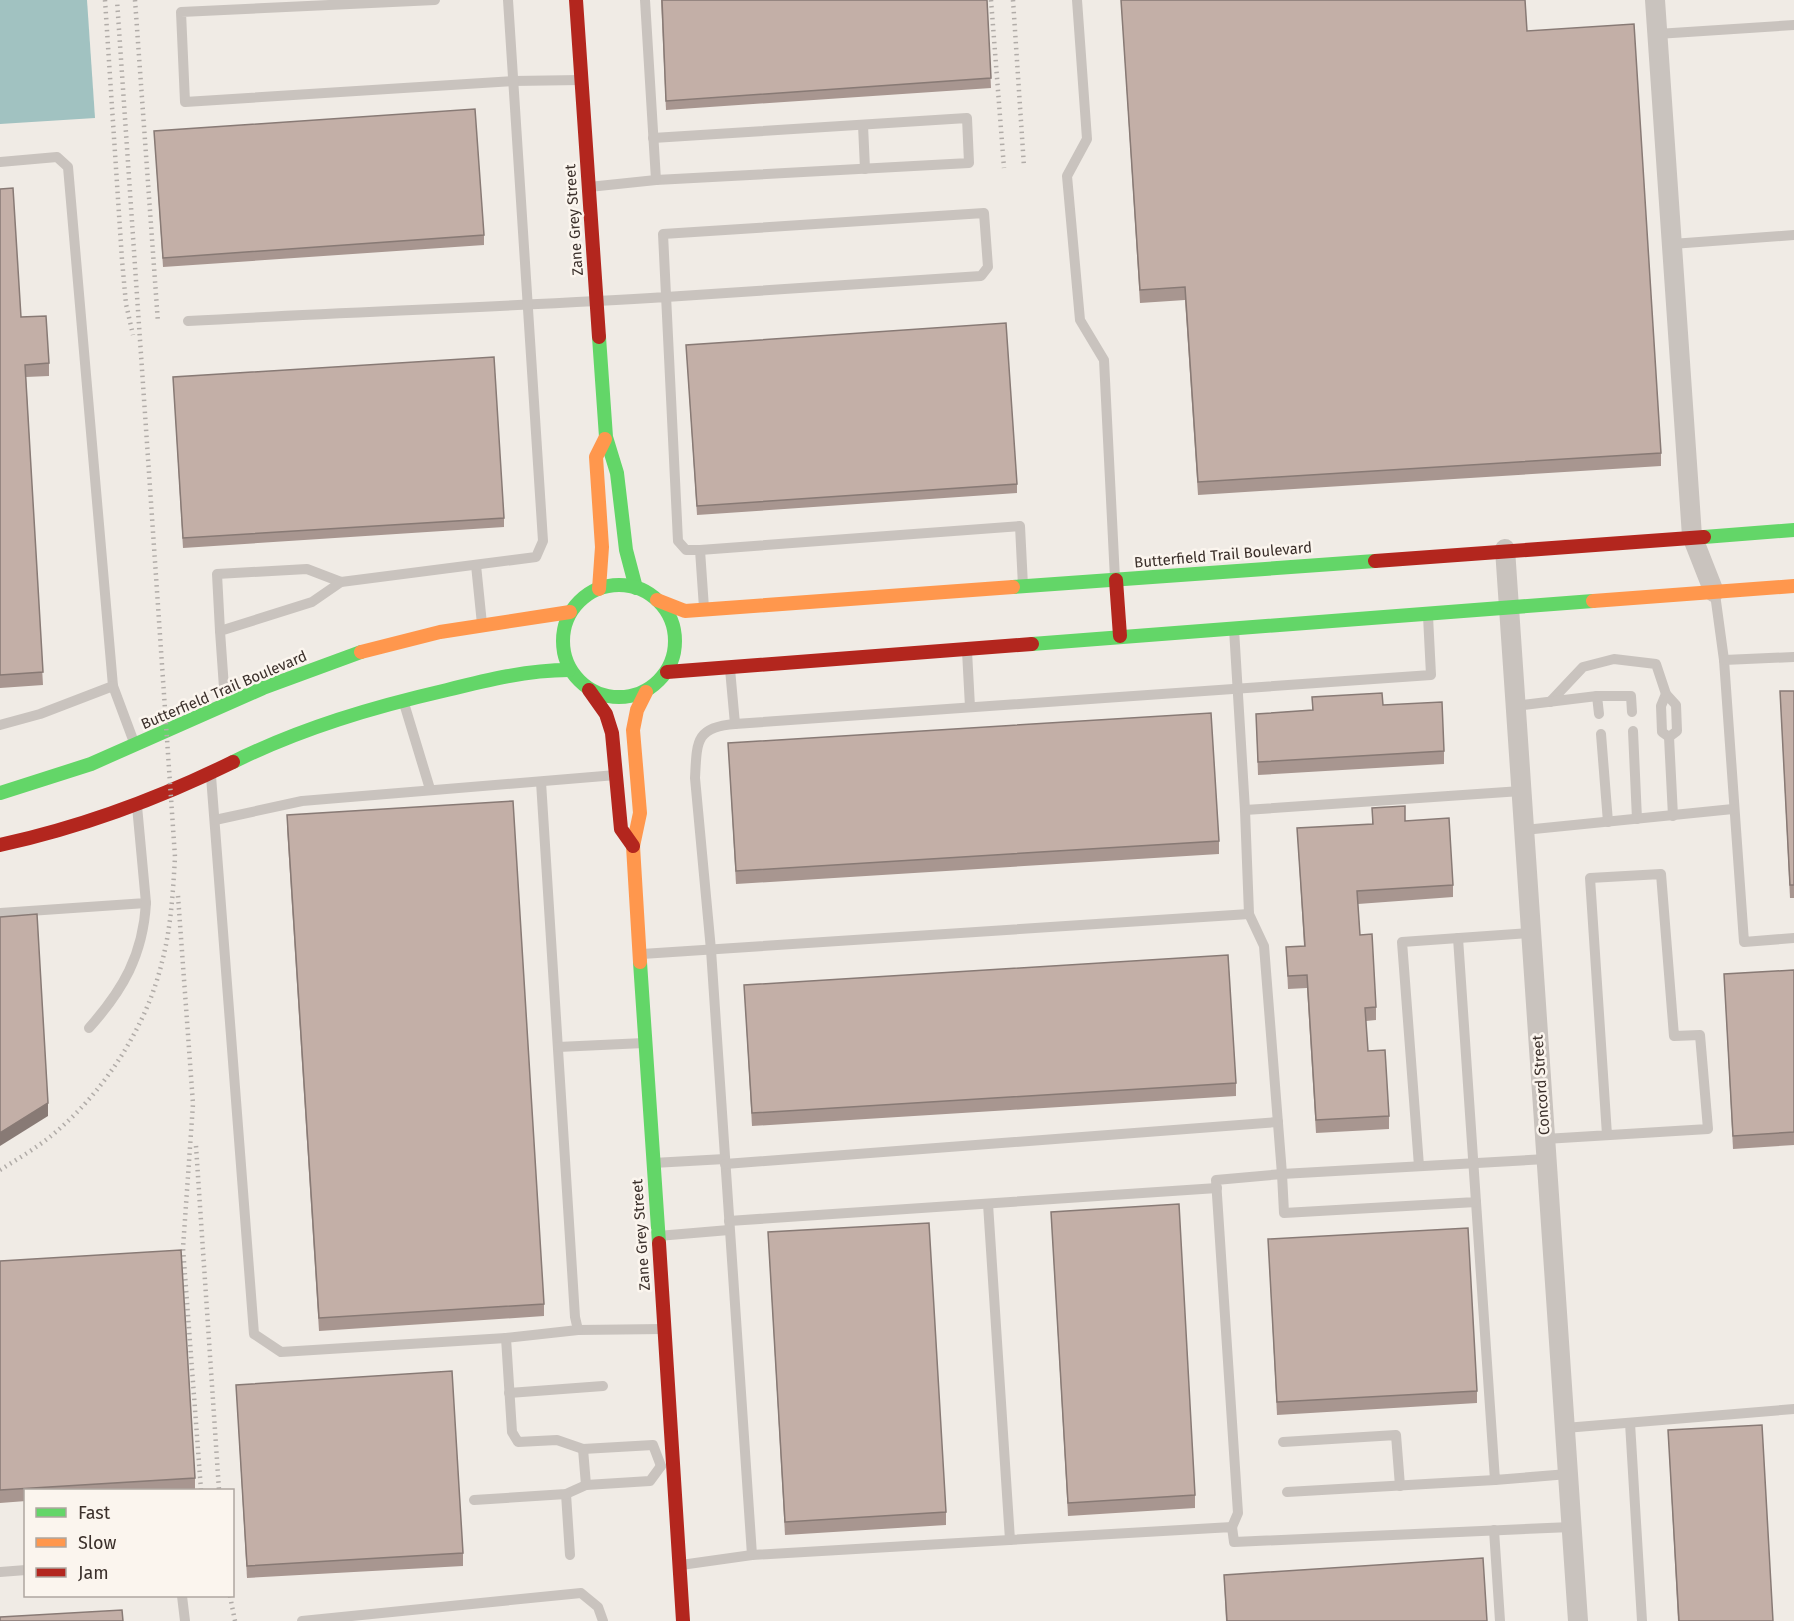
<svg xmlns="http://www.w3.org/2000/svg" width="1794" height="1621" viewBox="0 0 1794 1621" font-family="'Fira Sans',sans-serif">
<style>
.water{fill:#a1c2c1}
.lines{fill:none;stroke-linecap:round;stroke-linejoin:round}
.lane{stroke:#c9c3be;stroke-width:10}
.street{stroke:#c9c3be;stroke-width:20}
.fast{stroke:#63d668;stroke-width:14}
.slow{stroke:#ff974d;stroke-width:14}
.jam{stroke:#b3261e;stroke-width:14}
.rail{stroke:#b1aca8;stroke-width:4.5;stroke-dasharray:1.5 4.5;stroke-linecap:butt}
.wall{fill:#a89690}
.shaded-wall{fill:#887a75}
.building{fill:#c3afa7;stroke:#887a75;stroke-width:1.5}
.labels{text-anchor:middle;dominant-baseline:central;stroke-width:5;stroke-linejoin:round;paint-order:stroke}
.street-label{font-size:15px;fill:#3b302b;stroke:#fbf5ee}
</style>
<rect width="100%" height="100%" fill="#f0ebe5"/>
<path class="water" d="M 0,0 L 87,0 L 95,118 L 0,124 Z"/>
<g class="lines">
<g class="lane">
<path d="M 435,0 L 181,12 L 185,102 L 513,81 L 581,80"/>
<path d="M 1077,0 L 1087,139 L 1067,176 L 1080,320 L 1104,360 L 1115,579"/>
<path d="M 1657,34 L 1794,25"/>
<path d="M 863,125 L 865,169"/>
<path d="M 653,138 L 967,118 L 969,163 L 656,180"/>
<path d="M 0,162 L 57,157 L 68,167 L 113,686 L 40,714 L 0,725"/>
<path d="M 589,187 L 656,180 L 645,0"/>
<path d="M 1672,244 L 1794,235"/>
<path d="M 188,321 C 347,312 507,307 666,297 L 981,276 L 988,267 L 984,213 L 663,234 L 678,541 L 686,550 L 700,550 L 704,608"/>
<path d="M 700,550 L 1020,526 L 1023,586"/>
<path d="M 476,565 L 482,624"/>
<path d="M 1715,594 L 1724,660 L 1744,942 L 1794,938"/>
<path d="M 1234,629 L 1245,810 L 1521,791"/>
<path d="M 220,631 L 217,574 L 307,569 L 341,582"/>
<path d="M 967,651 L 970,707"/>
<path d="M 1724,660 L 1794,657"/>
<path d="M 730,669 L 735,724 L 1431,675 L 1428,616"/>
<path d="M 113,686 L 135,745"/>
<path d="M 1666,694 L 1661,706 L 1662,732 L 1669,737 L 1673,816"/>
<path d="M 1597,696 L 1599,714"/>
<path d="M 403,700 L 430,789"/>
<path d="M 225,702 L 220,631 L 312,602 L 341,582 L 536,557 L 543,541 L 508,0"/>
<path d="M 1550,702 L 1583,667 L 1614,659 L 1656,664 L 1666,694 L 1676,705 L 1677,731 L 1669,737"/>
<path d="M 1515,706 L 1597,696 L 1631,696 L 1632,712"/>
<path d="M 735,724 C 695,727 697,742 695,778 L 711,950 L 752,1555"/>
<path d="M 1633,731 L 1637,819"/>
<path d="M 1601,734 L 1608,822"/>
<path d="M 211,776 L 254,1334 L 281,1352 L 506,1338"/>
<path d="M 541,782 L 575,1317 L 578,1330 L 664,1329"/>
<path d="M 1245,810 L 1249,914 L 1264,946 L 1282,1174 L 1546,1159"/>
<path d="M 215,820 L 302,801 L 616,775"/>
<path d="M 1524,830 L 1733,809"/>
<path d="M 0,913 L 146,903 L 137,806"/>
<path d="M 642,954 L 1249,914"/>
<path d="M 89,1028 C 123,990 143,955 146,903"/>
<path d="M 558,1047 L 644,1043"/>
<path d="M 1545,1139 L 1708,1129 L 1700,1035 L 1674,1036 L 1661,874 L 1590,878 L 1607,1135"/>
<path d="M 653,1163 L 725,1159"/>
<path d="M 725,1164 L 1278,1122"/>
<path d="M 1419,1166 L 1402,942 L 1531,933"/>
<path d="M 1476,1202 L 1495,1480 L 1568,1474"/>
<path d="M 988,1204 L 1010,1540"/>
<path d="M 729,1221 L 1217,1188"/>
<path d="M 658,1236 L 729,1230"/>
<path d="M 578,1330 L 506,1338 L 512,1432 L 518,1442 L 557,1440 L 583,1449 L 653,1445 L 661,1466"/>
<path d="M 509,1393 L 603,1386"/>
<path d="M 1630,1423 L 1642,1621"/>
<path d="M 1565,1428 L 1794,1409"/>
<path d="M 1283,1442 L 1396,1435 L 1400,1486"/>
<path d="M 583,1449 L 586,1485"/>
<path d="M 1287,1492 L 1495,1480"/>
<path d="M 566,1494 L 570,1555"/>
<path d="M 474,1500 L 566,1494 L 586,1485 L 650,1481 L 661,1466"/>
<path d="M 1232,1527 L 1238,1513 L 1216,1180 L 1282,1174 L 1284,1213 L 1476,1202 L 1458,938"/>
<path d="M 1494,1530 L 1500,1621"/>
<path d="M 681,1565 L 752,1555 L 1232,1527 L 1234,1542 L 1571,1527"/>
<path d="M 0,1572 L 26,1570"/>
<path d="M 182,1596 L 185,1621"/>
<path d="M 302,1621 L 581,1593 L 598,1607 L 603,1621"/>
</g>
<g class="street">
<path d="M 1655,0 L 1692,536 L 1714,592"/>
<path d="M 1505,549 L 1578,1621"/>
</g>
<g class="fast">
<path d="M 599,337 L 606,437 L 617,473 L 626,550 L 636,588"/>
<path d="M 1704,537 L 1794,530"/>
<circle cx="619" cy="641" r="56"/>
<path d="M 1013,587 L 1375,561"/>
<path d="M 1032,644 L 1593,601"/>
<path d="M 233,762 C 302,728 373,707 447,690 C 487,680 527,670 569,670"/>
<path d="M 0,793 L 91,764 L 263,688 L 361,652"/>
<path d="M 640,962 L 659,1243"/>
</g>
<g class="slow">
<path d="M 599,589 L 602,547 L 596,457 L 605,439"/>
<path d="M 657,600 L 685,611 L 1013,587"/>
<path d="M 1593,601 L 1794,586"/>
<path d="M 361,652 L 440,632 L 570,612"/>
<path d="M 640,962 L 633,846 L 640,813 L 633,730 L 637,710 L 646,692"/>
</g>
<g class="jam">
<path d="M 576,0 L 599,337"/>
<path d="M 1375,561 L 1704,537"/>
<path d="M 1116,580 L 1120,636"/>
<path d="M 667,672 L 1032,644"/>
<path d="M 589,690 L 606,714 L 612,733 L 621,829 L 633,846"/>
<path d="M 0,845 C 82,827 158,799 233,762"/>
<path d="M 659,1243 L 683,1621"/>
</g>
<g class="rail">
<path d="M 105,0 L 122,260 L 126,304 L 133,335"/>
<path d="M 135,0 L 158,323"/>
<path d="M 991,0 L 1004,168"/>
<path d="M 1013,0 L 1024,167"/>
<path d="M 178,896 L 193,1104 L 183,1248 L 201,1490"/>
<path d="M 196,1146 L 219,1490"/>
<path d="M 0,1170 C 19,1158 40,1146 57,1131 C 106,1089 147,1025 162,962 C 171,928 173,892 175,857 L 117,0"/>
<path d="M 230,1596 L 235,1621"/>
</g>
</g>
<g class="wall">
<path d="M 661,0 L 987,0 L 991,88 L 666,110 Z"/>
<path d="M 1121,0 L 1525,0 L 1527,31 L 1661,453 L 1661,466 L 1198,495 L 1185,300 L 1140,303 Z"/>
<path d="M 154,131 L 484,235 L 484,245 L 163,267 Z"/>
<path d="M 0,189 L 21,317 L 49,363 L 49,376 L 26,377 L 43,685 L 0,688 Z"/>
<path d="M 686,345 L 1017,484 L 1017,493 L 697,515 Z"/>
<path d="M 173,377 L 504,518 L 504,527 L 183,548 Z"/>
<path d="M 1780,691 L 1794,691 L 1794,898 L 1790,898 Z"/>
<path d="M 1312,697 L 1383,705 L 1444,751 L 1444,764 L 1258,775 L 1256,714 L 1312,710 Z"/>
<path d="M 728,743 L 1219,841 L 1219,854 L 736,884 Z"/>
<path d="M 1372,808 L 1405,821 L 1453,885 L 1453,897 L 1358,904 L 1360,935 L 1376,1007 L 1376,1020 L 1366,1021 L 1368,1051 L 1389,1116 L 1389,1129 L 1316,1133 L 1307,988 L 1288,989 L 1286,947 L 1304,946 L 1297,828 L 1372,824 Z"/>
<path d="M 287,815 L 544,1304 L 544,1316 L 319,1331 L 287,828 Z"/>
<path d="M 1794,970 L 1794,1145 L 1733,1149 L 1724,974 Z"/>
<path d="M 744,985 L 1236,1083 L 1236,1096 L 752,1126 Z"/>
<path d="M 1051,1212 L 1195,1495 L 1195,1508 L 1068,1516 Z"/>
<path d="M 768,1232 L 946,1512 L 946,1525 L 785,1535 Z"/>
<path d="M 1268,1239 L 1477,1391 L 1477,1403 L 1277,1415 Z"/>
<path d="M 0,1261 L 195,1478 L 195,1491 L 26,1491 L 26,1501 L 0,1503 Z"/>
<path d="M 236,1385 L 463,1553 L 463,1566 L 247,1578 Z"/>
<path d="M 1668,1430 L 1773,1621 L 1678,1621 Z"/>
<path d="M 1224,1575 L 1487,1621 L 1226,1621 Z"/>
</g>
<path class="shaded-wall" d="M 48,1103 L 48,1116 L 0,1146 L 0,1133 Z"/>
<g class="building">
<path d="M 662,0 L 987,0 L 991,78 L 666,101 Z"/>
<path d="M 1121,0 L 1525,0 L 1527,31 L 1634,24 L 1661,453 L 1198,482 L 1185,287 L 1140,290 Z"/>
<path d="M 475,109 L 484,235 L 163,258 L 154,131 Z"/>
<path d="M 13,188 L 21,317 L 46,316 L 49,363 L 25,365 L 43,672 L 0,675 L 0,189 Z"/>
<path d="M 1006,323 L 1017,484 L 697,506 L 686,345 Z"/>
<path d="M 494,357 L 504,518 L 183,538 L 173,377 Z"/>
<path d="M 1780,691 L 1794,691 L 1794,885 L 1790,885 Z"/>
<path d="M 1382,693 L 1383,705 L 1442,702 L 1444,751 L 1258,762 L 1256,714 L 1313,710 L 1312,697 Z"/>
<path d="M 1211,713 L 1219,841 L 736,871 L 728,743 Z"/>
<path d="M 513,801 L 544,1304 L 319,1318 L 287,815 Z"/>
<path d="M 1405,806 L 1405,821 L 1449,818 L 1453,885 L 1357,891 L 1360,935 L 1372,934 L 1376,1007 L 1365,1008 L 1368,1051 L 1385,1050 L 1389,1116 L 1316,1120 L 1307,975 L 1288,976 L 1286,947 L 1305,946 L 1297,828 L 1373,824 L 1372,808 Z"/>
<path d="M 37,914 L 48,1103 L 0,1133 L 0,917 Z"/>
<path d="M 1228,955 L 1236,1083 L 752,1113 L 744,985 Z"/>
<path d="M 1794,970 L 1794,1132 L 1733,1136 L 1724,974 Z"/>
<path d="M 1179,1204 L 1195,1495 L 1068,1503 L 1051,1212 Z"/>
<path d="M 929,1223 L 946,1512 L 785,1522 L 768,1232 Z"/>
<path d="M 1468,1228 L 1477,1391 L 1277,1402 L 1268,1239 Z"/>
<path d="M 181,1250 L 195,1478 L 0,1490 L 0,1261 Z"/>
<path d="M 452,1371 L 463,1553 L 247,1566 L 236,1385 Z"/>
<path d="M 1762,1425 L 1773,1621 L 1679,1621 L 1668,1430 Z"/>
<path d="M 1483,1558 L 1487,1621 L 1227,1621 L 1224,1575 Z"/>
<path d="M 122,1610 L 123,1621 L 0,1621 L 0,1617 Z"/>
</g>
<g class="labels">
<g class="street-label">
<text transform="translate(574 220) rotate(-94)">Zane Grey Street</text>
<text transform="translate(1223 555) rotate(-5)">Butterfield Trail Boulevard</text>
<text transform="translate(224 690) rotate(-23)">Butterfield Trail Boulevard</text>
<text transform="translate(1541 1085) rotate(-94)">Concord Street</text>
<text transform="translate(641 1235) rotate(-94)">Zane Grey Street</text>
</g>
</g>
<rect x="24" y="1489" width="210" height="108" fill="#fbf5ee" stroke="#aea6a0" stroke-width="1.5"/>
<rect x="36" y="1508" width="30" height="9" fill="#63d668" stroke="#aea6a0" stroke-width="1.5"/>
<text x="78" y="1519" font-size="18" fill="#3b302b">Fast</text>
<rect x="36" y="1538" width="30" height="9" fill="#ff974d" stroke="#aea6a0" stroke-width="1.5"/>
<text x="78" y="1549" font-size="18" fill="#3b302b">Slow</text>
<rect x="36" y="1568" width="30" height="9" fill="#b3261e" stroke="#aea6a0" stroke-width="1.5"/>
<text x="78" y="1579" font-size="18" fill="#3b302b">Jam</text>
</svg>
